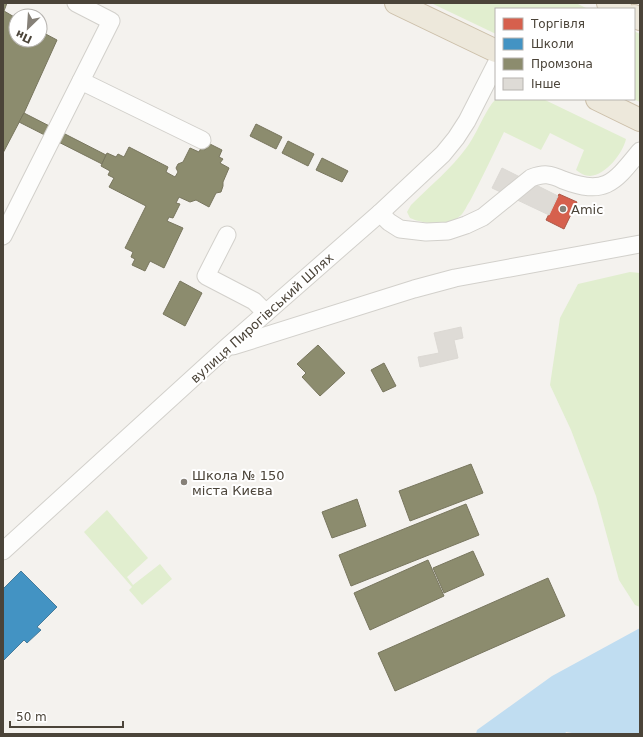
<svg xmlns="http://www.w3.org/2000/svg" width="643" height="737" viewBox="0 0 643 737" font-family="'DejaVu Sans',sans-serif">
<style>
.green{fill:#e1eecf}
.water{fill:#c0ddf1}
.shops{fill:#d6604d;stroke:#ac5847}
.schools{fill:#4393c3;stroke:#457b9a}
.industry{fill:#8c8c6e;stroke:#78765e}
.building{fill:#dedbd6;stroke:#dcd9d4}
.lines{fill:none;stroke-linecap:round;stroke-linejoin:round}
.minor-casing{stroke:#d2d0cb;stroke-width:19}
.highway-casing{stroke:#ccbfa9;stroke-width:24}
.minor{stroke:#fdfdfc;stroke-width:17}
.highway{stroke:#ede8db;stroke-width:22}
.poi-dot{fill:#868178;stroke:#fff;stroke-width:1.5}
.labels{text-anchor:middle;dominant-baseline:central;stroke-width:4;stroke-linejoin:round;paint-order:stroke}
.poi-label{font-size:13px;fill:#4b4439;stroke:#fff;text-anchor:start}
.street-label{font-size:13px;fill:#4b4439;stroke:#fff}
</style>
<rect width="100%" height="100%" fill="#f4f2ee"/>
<g class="green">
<path d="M 431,3 L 576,3 L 588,9 L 496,9 L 496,34 Z"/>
<path d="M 634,31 L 640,34 L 640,102 L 633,99 Z"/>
<path d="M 496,99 L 543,99 L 626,139 C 623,153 606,175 590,176 C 585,176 580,173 576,170 L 584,150 L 550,133 L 541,150 L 504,132 C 493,155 482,178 470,201 C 467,205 464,213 460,216 C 448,227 423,224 410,218 L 407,212 L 411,205 C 430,186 451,169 467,147 C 477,134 486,108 496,99 Z"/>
<path d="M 630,272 L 640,273 L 640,607 L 635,605 L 619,580 L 596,496 L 571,430 L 550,385 L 560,318 L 578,284 Z"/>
<path d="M 107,510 L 148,558 L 127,577 L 133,585 L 160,564 L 172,579 L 142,605 L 129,590 L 132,587 L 84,532 Z"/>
</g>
<path class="water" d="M 640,628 L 640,734 L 578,734 L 566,732 L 565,734 L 476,734 L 477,730 L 552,676 Z"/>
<path class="shops" d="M 559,194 L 577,202 L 564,229 L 546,220 Z"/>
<path class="schools" d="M 21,571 L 57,607 L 37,627 L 41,630 L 27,643 L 24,640 L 3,661 L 3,589 Z"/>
<g class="industry">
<path d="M 3,3 L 7,3 L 4,11 L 16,18 L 16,40 L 40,40 L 40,31 L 57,40 L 24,113 L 3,153 Z"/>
<path d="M 24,113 L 106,155 L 102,164 L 19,122 Z"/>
<path d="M 256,124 L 282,137 L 276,149 L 250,136 Z"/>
<path d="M 288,141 L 314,154 L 308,166 L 282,153 Z"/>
<path d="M 208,143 L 222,150 L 219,157 L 223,159 L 220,163 L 229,168 L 223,182 L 223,186 L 221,192 L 216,193 L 209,207 L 196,200 L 190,202 L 179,197 L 176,203 L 180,204 L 173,218 L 169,217 L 167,221 L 183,228 L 164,268 L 150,261 L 145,271 L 132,265 L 135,259 L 131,257 L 133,252 L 125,248 L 146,206 L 109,187 L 114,178 L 108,175 L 110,171 L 101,166 L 107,153 L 116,157 L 118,154 L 124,157 L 129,147 L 168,167 L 166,172 L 175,177 L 178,172 L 176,168 L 178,164 L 183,162 L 190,148 L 199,152 L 201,148 L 205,150 Z"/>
<path d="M 322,158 L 348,171 L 342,182 L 316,170 Z"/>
<path d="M 180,281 L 202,293 L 185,326 L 163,314 Z"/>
<path d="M 318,345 L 345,373 L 320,396 L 302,377 L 306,373 L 297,364 Z"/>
<path d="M 384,363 L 396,386 L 383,392 L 371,370 Z"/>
<path d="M 471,464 L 483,493 L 410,521 L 399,491 Z"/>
<path d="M 357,499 L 366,526 L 332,538 L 322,512 Z"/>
<path d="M 466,504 L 479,535 L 351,586 L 339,555 Z"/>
<path d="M 473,551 L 484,575 L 444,593 L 433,568 Z"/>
<path d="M 428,560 L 444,596 L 370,630 L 354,593 Z"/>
<path d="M 548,578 L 565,616 L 395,691 L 378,653 Z"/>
</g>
<g class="building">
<path d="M 502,168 L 558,196 L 549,215 L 492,188 Z"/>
<path d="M 461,327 L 463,338 L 454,340 L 458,358 L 420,367 L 418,357 L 439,353 L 434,333 Z"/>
</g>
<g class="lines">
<g class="minor-casing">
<g id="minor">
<path d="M 81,81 L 202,140"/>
<path d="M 380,213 L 389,222 L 400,229 L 426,232 L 448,231 L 466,225 L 483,217 L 531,178 C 544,173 550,174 563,180 C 605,196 614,183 640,151"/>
<path d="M 227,235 L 206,276 L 254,301 L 266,313"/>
<path d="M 3,236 L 111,21 L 76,3"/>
<path d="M 233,346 L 414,289 L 455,278 L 640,244"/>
<path d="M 3,551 L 227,347 L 380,213 L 443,154 L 456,138 L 467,121 L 496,64"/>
</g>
</g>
<g class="highway-casing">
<g id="highway">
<path d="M 396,3 L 496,51"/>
<path d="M 608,3 L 621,9"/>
<path d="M 634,16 L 640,19"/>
<path d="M 597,99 L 640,120"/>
</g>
</g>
<use href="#minor" class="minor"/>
<use href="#highway" class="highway"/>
</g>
<g class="poi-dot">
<circle cx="563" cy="209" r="4"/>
<circle cx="184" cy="482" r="4"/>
</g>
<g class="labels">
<g class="poi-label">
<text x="571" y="209">Amic</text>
<text x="192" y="475">Школа № 150<tspan x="192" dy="15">міста Києва</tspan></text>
</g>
<g class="street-label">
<text transform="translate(262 318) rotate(-42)">вулиця Пирогівський Шлях</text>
</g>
</g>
<rect width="643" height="737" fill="none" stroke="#4b4439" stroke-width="8"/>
<rect x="495" y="8" width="140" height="92" fill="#ffffff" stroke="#b7b4b0"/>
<rect x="503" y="18" width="20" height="12" fill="#d6604d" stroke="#b7b4b0"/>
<text x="531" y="28" font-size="12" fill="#4b4439">Торгівля</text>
<rect x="503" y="38" width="20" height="12" fill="#4393c3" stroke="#b7b4b0"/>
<text x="531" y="48" font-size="12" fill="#4b4439">Школи</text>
<rect x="503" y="58" width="20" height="12" fill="#8c8c6e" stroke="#b7b4b0"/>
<text x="531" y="68" font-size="12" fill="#4b4439">Промзона</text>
<rect x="503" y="78" width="20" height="12" fill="#dedbd6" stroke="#b7b4b0"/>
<text x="531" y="88" font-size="12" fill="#4b4439">Інше</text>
<g transform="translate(28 28) rotate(205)"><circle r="19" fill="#ffffff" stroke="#b7b4b0"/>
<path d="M0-3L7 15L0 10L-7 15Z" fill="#868178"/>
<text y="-6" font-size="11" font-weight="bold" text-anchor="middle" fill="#4b4439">Пн</text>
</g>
<path d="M10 721v6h113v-6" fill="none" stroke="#4b4439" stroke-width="2"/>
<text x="16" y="721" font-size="12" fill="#4b4439" stroke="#ffffff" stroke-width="3" paint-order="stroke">50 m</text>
</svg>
